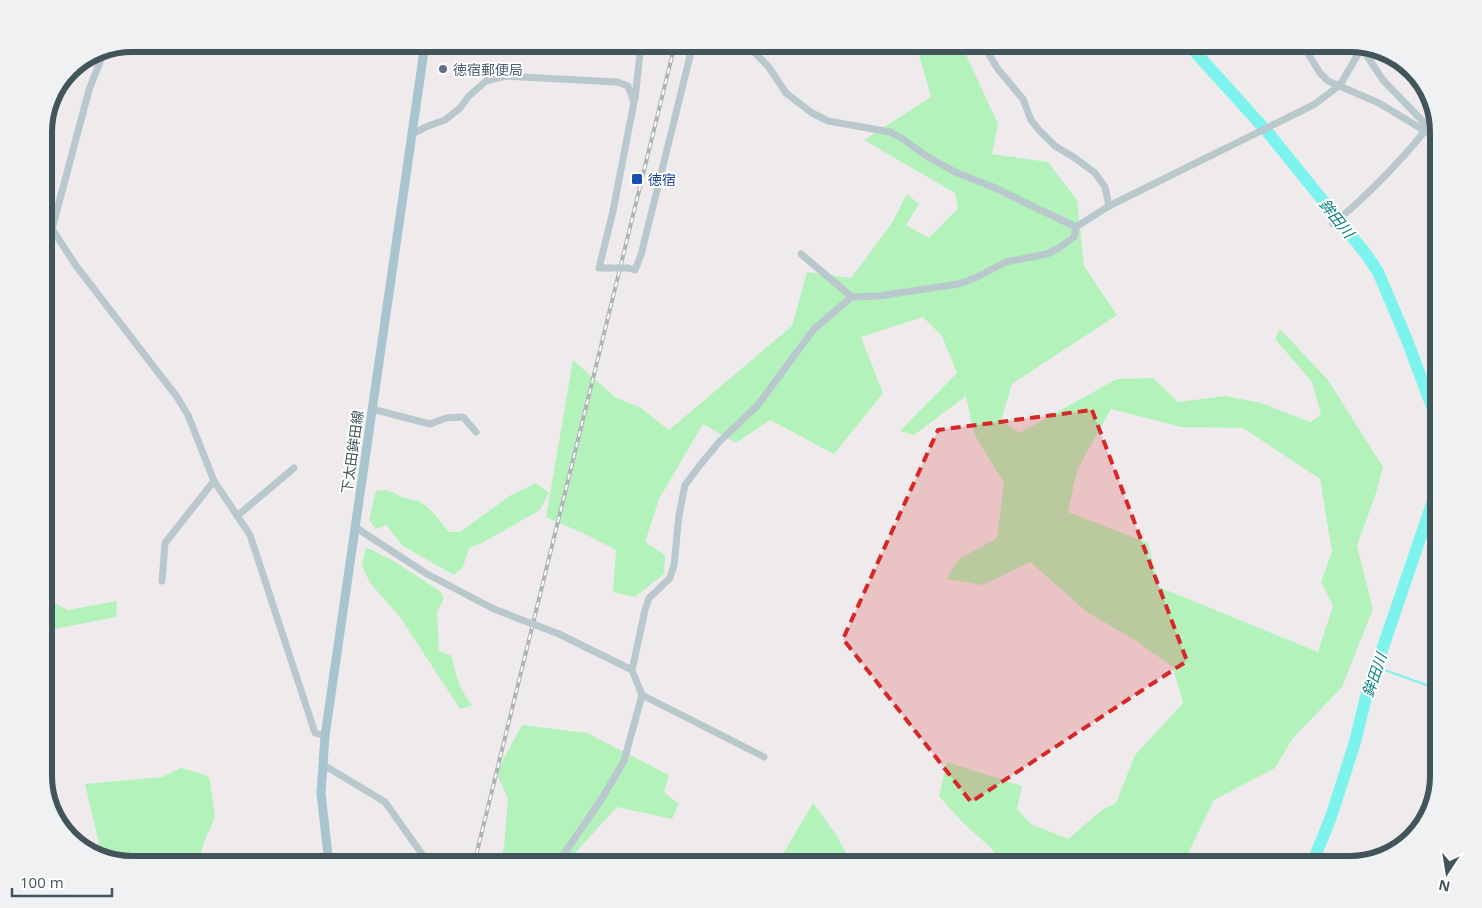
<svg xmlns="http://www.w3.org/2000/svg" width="1482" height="908" viewBox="0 0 1482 908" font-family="'Open Sans','Noto Sans JP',sans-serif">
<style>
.green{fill:#b4f2bc;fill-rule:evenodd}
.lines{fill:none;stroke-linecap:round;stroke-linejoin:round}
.stream{stroke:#7df3ee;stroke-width:2}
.river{stroke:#7df3ee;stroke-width:12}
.minor{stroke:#b8c8cd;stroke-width:7}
.major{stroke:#a8c4ce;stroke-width:9}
.rail-casing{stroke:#adb3b7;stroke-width:4}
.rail{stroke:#fff;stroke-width:2;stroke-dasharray:5.5;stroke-linecap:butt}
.minor-bridge{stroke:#b8c8cd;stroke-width:7}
.marked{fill:#d62828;fill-opacity:0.2;stroke:#d62828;stroke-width:4;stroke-dasharray:10 6;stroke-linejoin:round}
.service-dot{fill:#5c6f8a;stroke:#fff;stroke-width:2}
.transit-dot{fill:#1a4fb4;stroke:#fff;stroke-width:2}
.labels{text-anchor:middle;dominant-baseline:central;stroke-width:4;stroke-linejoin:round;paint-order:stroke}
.service-label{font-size:14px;fill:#4e5e75;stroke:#fff;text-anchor:start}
.transit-label{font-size:14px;fill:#164399;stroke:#fff;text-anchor:start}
.street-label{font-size:14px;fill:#42555a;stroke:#fff}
.water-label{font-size:15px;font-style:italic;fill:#05807b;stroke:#fff}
.rim{fill:none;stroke:#42555a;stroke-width:6}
</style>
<rect width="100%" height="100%" fill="#efebec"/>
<g class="green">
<path d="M 916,44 L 961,44 L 998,124 L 992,154 L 1048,162 L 1077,200 L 1084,266 L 1117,315 L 1012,384 L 1001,421 L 1019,433 L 1117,379 L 1153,378 L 1178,402 L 1226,396 L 1261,403 L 1310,422 L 1321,415 L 1312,382 L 1275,339 L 1280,329 L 1328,380 L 1383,467 L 1377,490 L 1357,546 L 1373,609 L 1342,687 L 1293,738 L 1275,768 L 1214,800 L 1183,864 L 1004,864 L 991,848 L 962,822 L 939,796 L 947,762 L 1022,786 L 1017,809 L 1031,824 L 1068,839 L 1103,809 L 1116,803 L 1135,755 L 1183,703 L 1173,667 L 1135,640 L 1087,612 L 1030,562 L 983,585 L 946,579 L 959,559 L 997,538 L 1004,483 L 974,434 L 966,396 L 914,435 L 900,431 L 957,373 L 942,336 L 923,317 L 861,337 L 883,393 L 834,454 L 770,420 L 736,443 L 703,424 L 659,499 L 645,542 L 665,555 L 664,574 L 635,597 L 613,592 L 616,550 L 587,535 L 546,517 L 573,360 L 615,397 L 641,408 L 669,430 L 792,326 L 807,272 L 851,278 L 892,223 L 907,194 L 919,204 L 906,225 L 929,238 L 958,208 L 955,193 L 864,140 L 931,97 ZM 1111,409 L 1181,427 L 1243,428 L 1320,479 L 1332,552 L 1321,582 L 1333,606 L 1318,652 L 1159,587 L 1148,543 L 1068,512 L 1077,470 Z"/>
<path d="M 536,483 L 549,493 L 540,510 L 480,544 L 469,548 L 463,567 L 454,575 L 403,546 L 386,525 L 376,529 L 369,520 L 376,491 C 389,489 391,492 402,497 C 408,500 416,499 422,503 C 433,510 440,522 449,532 L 460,532 L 511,495 Z"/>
<path d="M 366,547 L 394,561 L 441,592 L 444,598 L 437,612 L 439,651 L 452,656 C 456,676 459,688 472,705 L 460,709 L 400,617 L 370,583 L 362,566 Z"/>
<path d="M 44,598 L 68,610 L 117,601 L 116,617 L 44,631 Z"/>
<path d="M 522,725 L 587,733 L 669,775 L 664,792 L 679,804 L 672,819 L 617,807 L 565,864 L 499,864 L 504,847 L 508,798 L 496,773 Z"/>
<path d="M 181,768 L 206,775 L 210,780 L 215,818 L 206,837 L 197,864 L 133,864 L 102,856 L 85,784 L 162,777 Z"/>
<path d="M 813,803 L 835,833 L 852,864 L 777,864 Z"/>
</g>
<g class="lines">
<path class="stream" d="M 1376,667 L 1438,689"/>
<g class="river">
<path d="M 1188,44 L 1270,135 L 1366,254 L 1378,272 L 1407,340 L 1438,423"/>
<path d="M 1312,864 L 1331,817 L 1355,742 L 1366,697 L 1438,486"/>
</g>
<g class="minor">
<path d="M 746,44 L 768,66 L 786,93 L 812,113 L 828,121 L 890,132 L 903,139 L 928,157 L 955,172 L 993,187 L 1076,227"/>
<path d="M 983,44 L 997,68 L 1023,99 L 1031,120 L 1039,130 L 1055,146 L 1075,158 L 1095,173 L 1105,187 L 1109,206"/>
<path d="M 1302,44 L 1320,73 L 1328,81 L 1379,103 L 1438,139"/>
<path d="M 1361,47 L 1383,80 L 1434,133"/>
<path d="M 105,49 L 89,90 L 52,229 L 77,267 L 177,397 L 188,415 L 214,481 L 250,535 L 315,733 L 325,736"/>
<path d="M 635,99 L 641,44"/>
<path d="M 412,134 L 428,126 L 445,120 L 460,108 L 469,96 L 486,81 L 505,76 L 617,82 L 628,86 L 634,102 L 613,211 L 599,268 L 609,268"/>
<path d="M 1333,224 C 1367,196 1397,165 1425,131"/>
<path d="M 801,254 L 852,297"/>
<path d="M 628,268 L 635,270 L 641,255 L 693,44"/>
<path d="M 372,409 L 430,424 L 446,418 L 463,417 L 476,432"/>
<path d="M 237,516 L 294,468"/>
<path d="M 355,527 L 427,574 L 494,609"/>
<path d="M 162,581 L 165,543 L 214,481"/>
<path d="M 559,634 L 632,670"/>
<path d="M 642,695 L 764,757"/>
<path d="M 322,764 L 385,802 L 429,864"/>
<path d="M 557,864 L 601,800 L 624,761 L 642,695 L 632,670 L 645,610 L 649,598 L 670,578 L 674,565 L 679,515 L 685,485 L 700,465 L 720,441 L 757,406 L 814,329 L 849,299 L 852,297 L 879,296 L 958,284 L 975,278 L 1006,262 L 1047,254 L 1059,248 L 1074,237 L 1076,227 L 1109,206 L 1315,104 L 1340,85 L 1361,49"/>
</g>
<path class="major" d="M 329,864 L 321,793 L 325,736 L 425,44"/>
<g class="rail-casing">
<path id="rail" d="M 474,864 L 675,44"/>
</g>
<use href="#rail" class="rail"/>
<g class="minor-bridge">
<path d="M 609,268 L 628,268"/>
<path d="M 494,609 L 559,634"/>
</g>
</g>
<path class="marked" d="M 1092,410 L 1187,661 L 971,802 L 843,639 L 938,430 Z"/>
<circle class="service-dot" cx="443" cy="69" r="5"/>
<rect class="transit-dot" x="631" y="173" width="12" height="12" rx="2.5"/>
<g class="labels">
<g class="service-label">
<text x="453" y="69">徳宿郵便局</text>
</g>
<g class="transit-label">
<text x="648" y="179">徳宿</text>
</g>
<g class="street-label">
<text transform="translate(352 452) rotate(-82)">下太田鉾田線</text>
</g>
<g class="water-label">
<text transform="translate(1337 218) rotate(51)">鉾田川</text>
<text transform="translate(1374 675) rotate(-71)">鉾田川</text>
</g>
</g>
<path d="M0 0H1482V908H0ZM132 52H1350A80 80 0 0 1 1430 132V776A80 80 0 0 1 1350 856H132A80 80 0 0 1 52 776V132A80 80 0 0 1 132 52Z" fill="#f0f1f2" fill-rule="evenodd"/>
<path class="rim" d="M132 52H1350A80 80 0 0 1 1430 132V776A80 80 0 0 1 1350 856H132A80 80 0 0 1 52 776V132A80 80 0 0 1 132 52Z"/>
<g transform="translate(1447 873) rotate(192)" stroke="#ffffff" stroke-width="4" paint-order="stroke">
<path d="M0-4L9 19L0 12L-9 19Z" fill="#42555a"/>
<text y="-8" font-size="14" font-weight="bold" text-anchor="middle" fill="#42555a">N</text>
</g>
<path d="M12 888v8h100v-8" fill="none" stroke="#42555a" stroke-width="2.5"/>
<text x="20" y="888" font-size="15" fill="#42555a" stroke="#ffffff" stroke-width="4" paint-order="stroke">100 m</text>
</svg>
